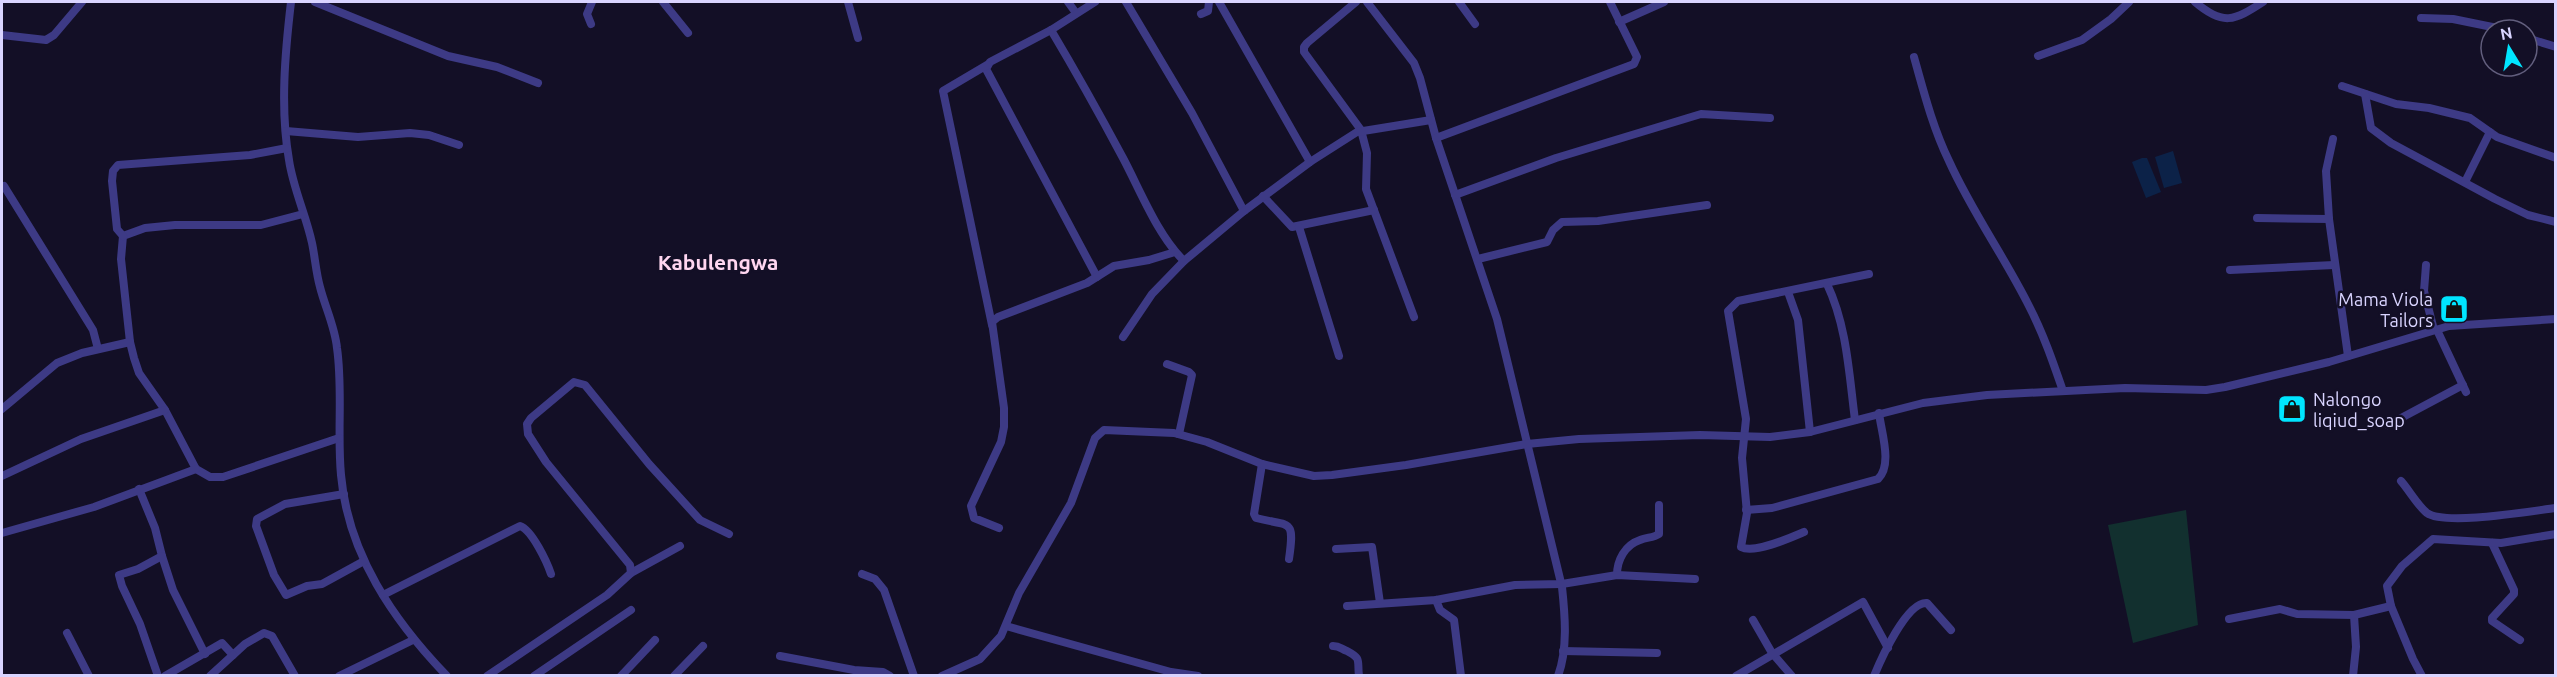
<svg xmlns="http://www.w3.org/2000/svg" width="2557" height="677" viewBox="0 0 2557 677" font-family="Ubuntu,sans-serif">
<style>
.green{fill:#12302f}
.water{fill:#0c2248}
.lines{fill:none;stroke-linecap:round;stroke-linejoin:round}
.minor{stroke:#3d3a85;stroke-width:8}
.labels{text-anchor:middle;dominant-baseline:central;stroke-width:5;stroke-linejoin:round;paint-order:stroke}
.poi-label{font-size:18px;fill:#d9d4ff;stroke:#130f26;text-anchor:end}
.quarter-label{font-size:21px;font-weight:bold;fill:#ffd6f0;stroke:#130f26}
</style>
<rect width="100%" height="100%" fill="#130f26"/>
<path class="green" d="M 2186,510 L 2198,625 L 2133,643 L 2108,525 Z"/>
<g class="water">
<path d="M 2173,151 L 2182,183 L 2164,188 L 2155,157 Z"/>
<path d="M 2142,158 L 2147,158 L 2161,192 L 2146,198 L 2132,162 Z"/>
</g>
<g class="lines">
<g class="minor">
<path d="M 291,2 C 285,53 280,109 289,160 C 293,188 306,215 312,243 C 315,257 316,273 320,287 C 325,307 335,327 337,348 C 343,390 337,433 341,475 C 348,554 393,620 447,676"/>
<path d="M 315,2 L 448,56 L 497,67 L 538,83"/>
<path d="M 663,2 L 688,33"/>
<path d="M 848,2 L 858,38"/>
<path d="M 1068,2 L 1076,13"/>
<path d="M 1095,2 L 1051,30 L 990,62 L 986,69 L 1097,277"/>
<path d="M 1126,2 L 1192,113 L 1244,211"/>
<path d="M 1219,2 L 1310,162"/>
<path d="M 1356,2 L 1307,43 L 1304,47 L 1304,52 L 1361,130 L 1367,153 L 1366,189 L 1414,317"/>
<path d="M 1367,2 L 1414,63 L 1420,78 L 1436,138 L 1497,319 L 1562,587 C 1565,615 1568,649 1558,676"/>
<path d="M 1459,2 L 1475,24"/>
<path d="M 2195,2 C 2223,26 2234,21 2263,2"/>
<path d="M 1201,14 L 1208,11 L 1209,2"/>
<path d="M 2421,18 L 2453,19 L 2507,30"/>
<path d="M 1619,22 L 1664,2"/>
<path d="M 591,24 L 587,14 L 592,2"/>
<path d="M 1051,30 C 1076,72 1100,115 1123,158 C 1141,192 1157,234 1184,261"/>
<path d="M 2,35 L 46,40 L 54,35 L 82,2"/>
<path d="M 2527,38 L 2556,47"/>
<path d="M 2038,56 L 2082,40 L 2111,19 L 2129,2"/>
<path d="M 1914,57 C 1924,93 1933,128 1949,161 C 1972,212 2004,256 2029,306 C 2043,333 2053,362 2063,391"/>
<path d="M 987,65 L 943,91 L 992,325"/>
<path d="M 2342,86 L 2396,104 L 2429,108 L 2470,118 L 2497,137 L 2556,158"/>
<path d="M 2365,94 L 2371,128 L 2391,143 L 2495,199 L 2528,215 L 2556,222"/>
<path d="M 286,131 L 358,137 L 410,133 L 429,135 L 459,145"/>
<path d="M 1436,138 L 1634,64 L 1637,57 L 1610,2"/>
<path d="M 2333,139 L 2326,171 L 2329,219 L 2348,356"/>
<path d="M 2465,182 L 2490,132"/>
<path d="M 4,186 L 93,330 L 98,349"/>
<path d="M 1455,195 L 1556,158 L 1701,114 L 1770,118"/>
<path d="M 1263,196 L 1292,227 L 1374,210"/>
<path d="M 303,214 L 261,225 L 175,225 L 145,228 L 123,236 L 121,259 L 130,342 L 134,358 L 139,373 L 165,410 L 196,469 L 210,477 L 223,477 L 339,438"/>
<path d="M 2257,218 L 2329,219"/>
<path d="M 1299,227 L 1339,356"/>
<path d="M 123,236 L 117,229 L 112,181 L 113,171 L 118,165 L 250,155 L 287,148"/>
<path d="M 1478,259 L 1547,242 L 1553,230 L 1562,222 L 1598,221 L 1707,205"/>
<path d="M 2426,265 L 2424,291 L 2434,330"/>
<path d="M 2230,270 L 2334,265"/>
<path d="M 1827,284 C 1847,326 1849,374 1855,420"/>
<path d="M 1788,292 L 1798,320 L 1810,432"/>
<path d="M 2437,330 L 2466,392"/>
<path d="M 1123,337 L 1152,294 L 1184,261 L 1244,211 L 1310,162 L 1357,132 L 1431,120"/>
<path d="M 1167,364 L 1189,372 L 1192,375 L 1179,434"/>
<path d="M 2,409 L 57,363 L 82,353 L 130,342"/>
<path d="M 2388,425 L 2463,385"/>
<path d="M 1262,464 L 1254,514 L 1256,518 C 1290,527 1295,517 1289,559"/>
<path d="M 2,476 L 81,439 L 165,410"/>
<path d="M 2401,481 C 2409,490 2418,506 2427,513 C 2445,526 2531,511 2556,508"/>
<path d="M 139,489 L 155,528 L 162,556 L 138,569 L 119,575 L 122,586 L 140,624 L 158,676"/>
<path d="M 344,494 L 285,504 L 257,519 L 256,526 L 274,575 L 286,595 L 307,586 L 322,584 L 364,561"/>
<path d="M 1746,510 L 1772,508 L 1878,479 C 1893,465 1881,431 1879,413"/>
<path d="M 999,528 L 974,518 L 971,506 L 1001,442 L 1004,427 L 1004,408 L 992,322 L 998,317 L 1087,283 L 1114,266 L 1149,260 L 1175,252"/>
<path d="M 1804,532 C 1790,538 1754,554 1741,547 L 1747,513 L 1742,458 L 1746,419 L 1728,311 L 1738,301 L 1869,274"/>
<path d="M 2,533 L 94,507 L 196,469"/>
<path d="M 2492,543 L 2514,590 L 2514,594 L 2492,618 L 2492,621 L 2520,640"/>
<path d="M 1336,549 L 1372,547 L 1380,603"/>
<path d="M 162,556 L 173,590 L 205,654"/>
<path d="M 631,573 L 680,546"/>
<path d="M 862,574 L 875,579 L 884,590 L 914,676"/>
<path d="M 1617,575 C 1617,560 1625,545 1640,540 C 1647,537 1653,538 1659,534 L 1659,505"/>
<path d="M 383,595 L 520,526 C 532,530 547,562 551,574"/>
<path d="M 1436,600 L 1440,610 L 1454,620 L 1461,676"/>
<path d="M 1347,606 L 1436,600 L 1515,585 L 1562,584 L 1617,575 L 1695,579"/>
<path d="M 2229,619 L 2280,609 L 2297,614 L 2354,615 L 2391,606"/>
<path d="M 1753,620 L 1772,653 L 1792,676"/>
<path d="M 1006,626 L 1171,672 L 1198,676"/>
<path d="M 67,633 L 89,676"/>
<path d="M 1333,646 C 1340,646 1341,649 1347,651 C 1362,659 1357,660 1359,676"/>
<path d="M 1563,651 L 1657,653"/>
<path d="M 780,656 L 854,670 L 883,672 L 890,676"/>
<path d="M 165,676 L 222,643 L 233,655 L 245,644 L 264,633 L 272,636 L 295,676"/>
<path d="M 210,676 L 233,655"/>
<path d="M 339,676 L 413,640"/>
<path d="M 487,676 L 607,595 L 631,573 L 630,565 L 546,462 L 528,434 L 527,424 L 531,418 L 574,382 L 585,385 L 649,464 L 700,520 L 729,534"/>
<path d="M 534,676 L 631,610"/>
<path d="M 621,676 L 655,640"/>
<path d="M 674,676 L 703,646"/>
<path d="M 942,676 L 980,659 L 1001,636 L 1019,593 L 1071,503 L 1095,438 L 1104,430 L 1174,433 L 1207,442 L 1262,464 L 1314,476 L 1332,475 L 1406,465 L 1527,444 L 1579,439 L 1700,435 L 1770,437 L 1810,432 L 1923,403 L 1987,395 L 2125,388 L 2206,390 L 2225,387 L 2329,362 L 2449,326 L 2556,319"/>
<path d="M 1736,676 L 1863,602 L 1888,648"/>
<path d="M 1874,676 C 1881,659 1907,601 1927,603 L 1951,630"/>
<path d="M 2353,676 L 2356,647 L 2354,615"/>
<path d="M 2422,676 L 2413,659 L 2391,606 L 2387,586 L 2402,566 L 2433,539 L 2501,543 L 2556,534"/>
</g>
</g>
<defs>
<g id="shop-square" transform="scale(1.5)"><rect x="-9" y="-9" width="18" height="18" rx="4" fill="#00e5ff" stroke="#130f26"/><path d="M-5-2.5h2.3a2.7 3.5 0 0 1 5.4 0H5L5.5 6h-11ZM-1.5-2.5h3a1.5 2.3 0 0 0-3 0Z" fill="#111"/></g>
</defs>
<g fill-rule="evenodd">
<use href="#shop-square" x="2454" y="309"/>
<use href="#shop-square" x="2292" y="409"/>
</g>
<g class="labels">
<g class="poi-label">
<text x="2433" y="299">Mama Viola<tspan x="2433" dy="21">Tailors</tspan></text>
<text x="2313" y="399" text-anchor="start">Nalongo<tspan x="2313" dy="21">liqiud_soap</tspan></text>
</g>
<g class="quarter-label">
<text x="718" y="262">Kabulengwa</text>
</g>
</g>
<rect width="2557" height="677" fill="none" stroke="#d9d4ff" stroke-width="6"/>
<g transform="translate(2509 48) rotate(349)"><circle r="28" fill="#130f26" stroke="#625e7d" stroke-width="1.5"/>
<path d="M0-4.5L10 22L0 15L-10 22Z" fill="#00e5ff"/>
<text y="-9" font-size="16" font-weight="bold" text-anchor="middle" fill="#d9d4ff">N</text>
</g>
</svg>
